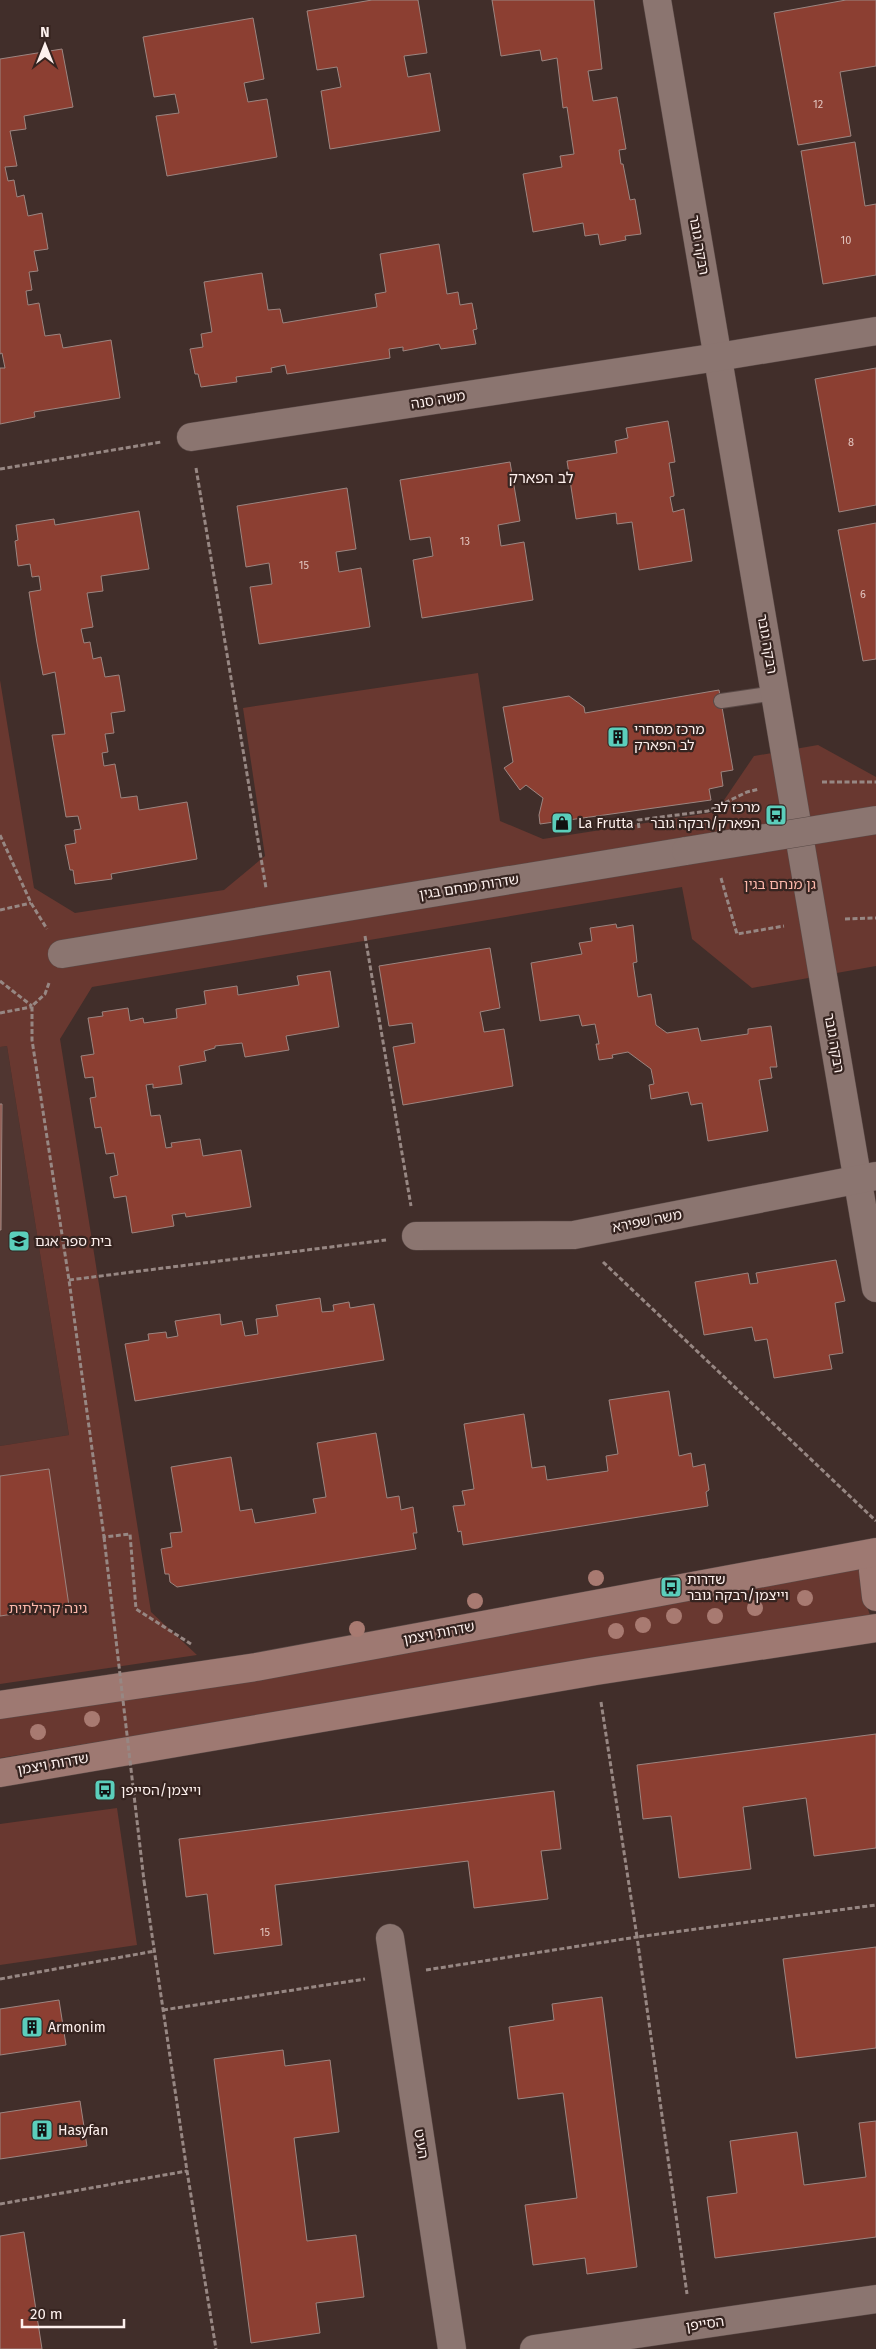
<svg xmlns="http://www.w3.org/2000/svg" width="876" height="2349" viewBox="0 0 876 2349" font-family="'Fira Sans','Noto Sans Hebrew',sans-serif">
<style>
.built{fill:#503631}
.green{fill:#693830}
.building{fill:#8c3f32;stroke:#9c8580}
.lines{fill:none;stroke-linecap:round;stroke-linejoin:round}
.lane-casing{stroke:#5a4a47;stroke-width:16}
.street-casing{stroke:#5a4a47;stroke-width:29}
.secondary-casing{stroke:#5a4a47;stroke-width:29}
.path{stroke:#978783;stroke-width:3;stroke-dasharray:5 2.5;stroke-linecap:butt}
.lane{stroke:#8b7570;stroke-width:14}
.street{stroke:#8b7570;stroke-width:28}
.secondary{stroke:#9e7972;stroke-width:28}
.street-bridge-casing{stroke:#5a4a47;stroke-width:29;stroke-linecap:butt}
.path-bridge{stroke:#978783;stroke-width:3;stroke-dasharray:5 2.5;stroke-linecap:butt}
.street-bridge{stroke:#8b7570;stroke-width:28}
.tree{fill:#a87a71}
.labels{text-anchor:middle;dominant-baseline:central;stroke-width:4.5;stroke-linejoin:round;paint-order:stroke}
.number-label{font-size:11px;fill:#e1c4be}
.street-label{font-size:14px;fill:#fdf0ed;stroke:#362420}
.poi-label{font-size:14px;fill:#fdf0ed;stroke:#362420;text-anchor:start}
.park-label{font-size:14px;fill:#fdb8ab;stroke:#362420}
.neighbourhood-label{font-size:15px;fill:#fdf0ed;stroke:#362420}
</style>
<rect width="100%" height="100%" fill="#412e2a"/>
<path class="built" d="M 7,1046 L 69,1435 L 0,1446 L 0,1047 Z"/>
<g class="green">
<path d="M 478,673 L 500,821 L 543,839 L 716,812 L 754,756 L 818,745 L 876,777 L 876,966 L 752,988 L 692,939 L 682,887 L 92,987 L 60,1039 L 151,1612 L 197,1655 L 0,1684 L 0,1446 L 69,1435 L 7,1046 L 0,1047 L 0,680 L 34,888 L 75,913 L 224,890 L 265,856 L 243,708 Z"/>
<path d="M 865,1565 L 865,1601 L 870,1615 L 0,1758 L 0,1715 Z"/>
<path d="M 117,1808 L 137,1945 L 0,1965 L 0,1824 Z"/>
</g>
<g class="building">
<path d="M 372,0 L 418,0 L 427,53 L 404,56 L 408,77 L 430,73 L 440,131 L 330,149 L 321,91 L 341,87 L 337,67 L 317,70 L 307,11 Z"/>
<path d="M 492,0 L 594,0 L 602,69 L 588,71 L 593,101 L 617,97 L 626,149 L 619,150 L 621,164 L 623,164 L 630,200 L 635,199 L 641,234 L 625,236 L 626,240 L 600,245 L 598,234 L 585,236 L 583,223 L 533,232 L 523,174 L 562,167 L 560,156 L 574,154 L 567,107 L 563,108 L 557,58 L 542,61 L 540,50 L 501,56 Z"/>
<path d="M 846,0 L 876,0 L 876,66 L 840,72 L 851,136 L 798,145 L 774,13 Z"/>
<path d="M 253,18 L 264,79 L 244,83 L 248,102 L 267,99 L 277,157 L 167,176 L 156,116 L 179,113 L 175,94 L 154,97 L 143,37 Z"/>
<path d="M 62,49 L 73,107 L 24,116 L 26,129 L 10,131 L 17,166 L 5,167 L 8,181 L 14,180 L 17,197 L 24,195 L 28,216 L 42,213 L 48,249 L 34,251 L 38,271 L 29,272 L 32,290 L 26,291 L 28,305 L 39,303 L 45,336 L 60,334 L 63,348 L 111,340 L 120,398 L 34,412 L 35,417 L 0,424 L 0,368 L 5,368 L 2,353 L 0,354 L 0,59 Z"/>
<path d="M 855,142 L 865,206 L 876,204 L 876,275 L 823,284 L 801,151 Z"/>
<path d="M 439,244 L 447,294 L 458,292 L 460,305 L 472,303 L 477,329 L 473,330 L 476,344 L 441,349 L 439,344 L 403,351 L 403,347 L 389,349 L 390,358 L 287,374 L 285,365 L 271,368 L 272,372 L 236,377 L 237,382 L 201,387 L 198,374 L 195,374 L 190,349 L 203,347 L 201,334 L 212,332 L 204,282 L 262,273 L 268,310 L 280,309 L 283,323 L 377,307 L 375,294 L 386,292 L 380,254 Z"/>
<path d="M 876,368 L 876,505 L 839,512 L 815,379 Z"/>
<path d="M 668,421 L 675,462 L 669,463 L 674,494 L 674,496 L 670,497 L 673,512 L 684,509 L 692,561 L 639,570 L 632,522 L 617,524 L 616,513 L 576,519 L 567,461 L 617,453 L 615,441 L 628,438 L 626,428 Z"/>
<path d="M 510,462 L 520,521 L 498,525 L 501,546 L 524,542 L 533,600 L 422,618 L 413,560 L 433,556 L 430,537 L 410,540 L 400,480 Z"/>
<path d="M 347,488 L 356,549 L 336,552 L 339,572 L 361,568 L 370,627 L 259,644 L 250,587 L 272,584 L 269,563 L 246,567 L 237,506 Z"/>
<path d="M 139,511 L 149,569 L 101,576 L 103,591 L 87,593 L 93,627 L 81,629 L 84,643 L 90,642 L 93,659 L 101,657 L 105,677 L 119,675 L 125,711 L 111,713 L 114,733 L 105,734 L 108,752 L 102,753 L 104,766 L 115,764 L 121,798 L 137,796 L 139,810 L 187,802 L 197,859 L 111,874 L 112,879 L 75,884 L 73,870 L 70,870 L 65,845 L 76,843 L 74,830 L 81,829 L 78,816 L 66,817 L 52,735 L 65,734 L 55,672 L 43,675 L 37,643 L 29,592 L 41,590 L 39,576 L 32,577 L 30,564 L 18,566 L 15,541 L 18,540 L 16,525 L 54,519 L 55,525 Z"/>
<path d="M 876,523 L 876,659 L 863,661 L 838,530 Z"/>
<path d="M 719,690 L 733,770 L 721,772 L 723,786 L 709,789 L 711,800 L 540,824 L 539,815 L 543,798 L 526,785 L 520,790 L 504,768 L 513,762 L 503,707 L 569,696 L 584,707 L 585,713 Z"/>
<path d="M 616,924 L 617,928 L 633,925 L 637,962 L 633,963 L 638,997 L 651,994 L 656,1025 L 667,1033 L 698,1028 L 701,1041 L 748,1034 L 748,1029 L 771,1026 L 777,1067 L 770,1067 L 772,1078 L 759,1080 L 768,1131 L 708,1141 L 702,1103 L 691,1105 L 688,1092 L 651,1099 L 649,1085 L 654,1084 L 651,1069 L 628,1052 L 612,1055 L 613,1058 L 599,1060 L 596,1044 L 599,1044 L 595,1024 L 582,1026 L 579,1015 L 540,1021 L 531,963 L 582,954 L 579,943 L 592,941 L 590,928 Z"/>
<path d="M 490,948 L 500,1008 L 480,1012 L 482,1021 L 484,1032 L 504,1029 L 513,1086 L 403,1105 L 393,1047 L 415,1043 L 412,1023 L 389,1026 L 379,966 Z"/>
<path d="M 330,971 L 339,1027 L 286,1036 L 289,1050 L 245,1057 L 242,1043 L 215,1046 L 215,1048 L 204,1051 L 206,1061 L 179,1066 L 182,1084 L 153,1088 L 153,1084 L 146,1085 L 151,1116 L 160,1115 L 166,1148 L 172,1147 L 171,1143 L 200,1139 L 203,1156 L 241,1150 L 251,1207 L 186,1217 L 185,1213 L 172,1215 L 174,1226 L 132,1233 L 126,1196 L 114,1198 L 110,1177 L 118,1175 L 114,1153 L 106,1154 L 101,1127 L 95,1128 L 90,1098 L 96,1097 L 93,1077 L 85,1078 L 81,1056 L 94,1054 L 88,1018 L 103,1016 L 102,1012 L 128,1008 L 130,1021 L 143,1018 L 144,1023 L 177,1018 L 176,1009 L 206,1004 L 204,991 L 237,986 L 238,995 L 299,985 L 297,976 Z"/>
<path d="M 0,1104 L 2,1104 L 1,1230 L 0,1230 Z"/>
<path d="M 836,1260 L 845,1301 L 835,1303 L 843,1353 L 829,1355 L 832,1369 L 774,1378 L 767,1339 L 755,1341 L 752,1327 L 704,1335 L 695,1282 L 748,1273 L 750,1284 L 758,1283 L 756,1273 Z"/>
<path d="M 320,1298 L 322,1312 L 334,1311 L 333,1305 L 349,1302 L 350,1308 L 374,1304 L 384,1360 L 135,1401 L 125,1344 L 149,1340 L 148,1334 L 166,1332 L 167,1338 L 178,1336 L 175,1321 L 220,1314 L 221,1325 L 242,1321 L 245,1336 L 258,1334 L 256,1319 L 278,1316 L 276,1305 Z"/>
<path d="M 669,1391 L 679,1456 L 691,1453 L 693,1467 L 705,1464 L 709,1490 L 706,1492 L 708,1506 L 463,1545 L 461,1531 L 458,1532 L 453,1506 L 465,1505 L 462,1491 L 474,1489 L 464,1424 L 524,1414 L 532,1468 L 545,1466 L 547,1480 L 608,1471 L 606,1456 L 618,1454 L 609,1400 Z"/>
<path d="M 376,1433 L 387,1498 L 399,1496 L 401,1510 L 413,1507 L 417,1533 L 413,1533 L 416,1549 L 177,1587 L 170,1582 L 169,1574 L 165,1574 L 161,1549 L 172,1547 L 170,1533 L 182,1532 L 171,1467 L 231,1457 L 240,1511 L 252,1509 L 255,1523 L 316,1513 L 313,1499 L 326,1497 L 317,1443 Z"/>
<path d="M 49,1469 L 69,1606 L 0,1616 L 0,1476 Z"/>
<path d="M 876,1734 L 876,1848 L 814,1856 L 806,1798 L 743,1807 L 751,1869 L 679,1878 L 671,1816 L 643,1819 L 637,1765 Z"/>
<path d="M 554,1791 L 561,1849 L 541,1851 L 548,1899 L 474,1908 L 468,1861 L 275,1885 L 282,1945 L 214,1954 L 207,1894 L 186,1897 L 179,1839 Z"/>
<path d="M 876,1947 L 876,2048 L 796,2058 L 783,1959 Z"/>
<path d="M 602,1997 L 637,2267 L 587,2274 L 585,2258 L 533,2265 L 525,2205 L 577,2198 L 563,2093 L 518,2099 L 509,2027 L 554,2020 L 552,2004 Z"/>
<path d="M 59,2000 L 66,2045 L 0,2055 L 0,2009 Z"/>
<path d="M 283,2050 L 285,2066 L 330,2060 L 339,2132 L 294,2138 L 307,2241 L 356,2235 L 364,2297 L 316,2303 L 320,2333 L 251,2343 L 214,2059 Z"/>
<path d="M 80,2101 L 87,2146 L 0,2159 L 0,2113 Z"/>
<path d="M 876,2121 L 876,2237 L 715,2258 L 707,2197 L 737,2193 L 730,2141 L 797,2132 L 804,2185 L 866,2177 L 859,2123 Z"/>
<path d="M 24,2232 L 42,2349 L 0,2349 L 0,2236 Z"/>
</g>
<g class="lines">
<g class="lane-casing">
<path id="lane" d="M 721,701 L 775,693"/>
</g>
<g class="street-casing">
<g id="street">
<path d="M 657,0 L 876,1288"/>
<path d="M 191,437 L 718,357 L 876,331"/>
<path d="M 62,954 L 686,851"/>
<path d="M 416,1236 L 574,1235 L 876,1176"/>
<path d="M 390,1938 L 452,2349"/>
<path d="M 534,2349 L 876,2299"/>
</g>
</g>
<g class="secondary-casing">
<g id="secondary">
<path d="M 876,1561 L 873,1571 L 876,1597"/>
<path d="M 0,1705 L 256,1667 L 876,1552"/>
<path d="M 0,1773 L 596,1671 L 876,1628"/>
</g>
</g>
<g class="path">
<path d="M 196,468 L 266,888"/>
<path d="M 0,469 L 161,442"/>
<path d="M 822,782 L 876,782"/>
<path d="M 639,828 L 638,820 L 708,811 L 747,792 L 759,789"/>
<path d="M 0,835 L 31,903 L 47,929"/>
<path d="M 721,878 L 737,934 L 784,926"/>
<path d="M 0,910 L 31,903"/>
<path d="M 845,919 L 876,918"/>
<path d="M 365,936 L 411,1206"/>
<path d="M 0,981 L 32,1006"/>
<path d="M 49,983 L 45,994 L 32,1006 L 32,1040 L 69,1280 L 104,1537 L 130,1534 L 136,1609 L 191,1644"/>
<path d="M 0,1013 L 31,1007"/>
<path d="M 603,1262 L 876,1521"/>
<path d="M 69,1280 L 386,1240"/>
<path d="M 601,1702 L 637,1937 L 876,1905"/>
<path d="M 144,1881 L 187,2171 L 216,2349"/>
<path d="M 426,1970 L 637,1937 L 687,2294"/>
<path d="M 0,1979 L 155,1951"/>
<path d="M 163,2010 L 365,1979"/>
<path d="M 0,2204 L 187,2171"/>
</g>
<use href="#lane" class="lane"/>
<use href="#street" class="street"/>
<use href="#secondary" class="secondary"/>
<g class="street-bridge-casing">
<path id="street-bridge" d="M 686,851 L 876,820"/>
</g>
<path class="path-bridge" d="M 104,1537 L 144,1881"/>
<use href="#street-bridge" class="street-bridge"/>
</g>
<g class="tree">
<circle cx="596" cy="1578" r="8"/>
<circle cx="805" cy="1598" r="8"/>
<circle cx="475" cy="1601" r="8"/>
<circle cx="755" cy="1608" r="8"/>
<circle cx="674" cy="1616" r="8"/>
<circle cx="715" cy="1616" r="8"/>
<circle cx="643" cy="1625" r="8"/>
<circle cx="357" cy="1629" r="8"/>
<circle cx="616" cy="1631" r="8"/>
<circle cx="92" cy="1719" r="8"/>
<circle cx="38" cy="1732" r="8"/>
</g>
<defs>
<g id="building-square" transform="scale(1.125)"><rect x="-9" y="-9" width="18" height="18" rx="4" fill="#5bcebb" stroke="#362420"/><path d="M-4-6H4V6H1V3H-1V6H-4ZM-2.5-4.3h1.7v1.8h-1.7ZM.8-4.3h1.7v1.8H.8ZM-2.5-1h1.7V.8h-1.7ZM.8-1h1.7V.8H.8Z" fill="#111"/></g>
<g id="bus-square" transform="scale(1.125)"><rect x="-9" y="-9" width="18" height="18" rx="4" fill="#5bcebb" stroke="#362420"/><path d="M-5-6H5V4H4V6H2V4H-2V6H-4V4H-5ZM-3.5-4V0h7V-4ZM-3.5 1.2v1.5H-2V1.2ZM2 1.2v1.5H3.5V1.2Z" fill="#111"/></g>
<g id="shop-square" transform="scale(1.125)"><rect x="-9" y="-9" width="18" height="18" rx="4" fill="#5bcebb" stroke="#362420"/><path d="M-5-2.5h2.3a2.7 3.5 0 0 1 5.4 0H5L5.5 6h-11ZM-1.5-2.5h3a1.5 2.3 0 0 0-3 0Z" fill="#111"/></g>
<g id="school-square" transform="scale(1.125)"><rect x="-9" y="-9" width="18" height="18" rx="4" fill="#5bcebb" stroke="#362420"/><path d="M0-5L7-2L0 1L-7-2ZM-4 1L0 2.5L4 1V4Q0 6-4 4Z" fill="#111"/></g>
</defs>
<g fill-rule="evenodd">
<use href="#building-square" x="618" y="737"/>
<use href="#bus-square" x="776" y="815"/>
<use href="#shop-square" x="562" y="823"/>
<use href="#school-square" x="19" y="1241"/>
<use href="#bus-square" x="671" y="1587"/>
<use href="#bus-square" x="105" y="1790"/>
<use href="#building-square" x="32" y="2027"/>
<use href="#building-square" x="42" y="2130"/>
</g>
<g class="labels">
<g class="number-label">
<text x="818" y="104">12</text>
<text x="846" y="240">10</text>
<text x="851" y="442">8</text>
<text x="465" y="541">13</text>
<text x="304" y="565">15</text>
<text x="863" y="594">6</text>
<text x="265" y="1932">15</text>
</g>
<g class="street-label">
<text transform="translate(699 245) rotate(80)">רבקה גובר</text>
<text transform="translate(438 400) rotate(-9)">משה סנה</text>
<text transform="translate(767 644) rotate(80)">רבקה גובר</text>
<text transform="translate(469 887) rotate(-9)">שדרות מנחם בגין</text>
<text transform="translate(834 1043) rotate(80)">רבקה גובר</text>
<text transform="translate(647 1221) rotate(-11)">משה שפירא</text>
<text transform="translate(439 1633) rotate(-11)">שדרות ויצמן</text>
<text transform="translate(53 1764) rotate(-10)">שדרות ויצמן</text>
<text transform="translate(421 2144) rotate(81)">העיט</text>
<text transform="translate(705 2324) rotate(-8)">הסייפן</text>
</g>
<g class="poi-label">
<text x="634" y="729">מרכז מסחרי<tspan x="634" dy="16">לב הפארק</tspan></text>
<text x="760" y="807" text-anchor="end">מרכז לב<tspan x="760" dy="16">הפארק/רבקה גובר</tspan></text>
<text x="578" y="823">La Frutta</text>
<text x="35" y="1241">בית ספר אגם</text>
<text x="687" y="1579">שדרות<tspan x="687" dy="16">וייצמן/רבקה גובר</tspan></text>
<text x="121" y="1790">וייצמן/הסייפן</text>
<text x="48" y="2027">Armonim</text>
<text x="58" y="2130">Hasyfan</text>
</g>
<g class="park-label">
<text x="780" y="884">גן מנחם בגין</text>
<text x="48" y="1608">גינה קהילתית</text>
</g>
<g class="neighbourhood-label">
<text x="541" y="478">לב הפארק</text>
</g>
</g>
<g transform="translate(45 45)" stroke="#362420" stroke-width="4" paint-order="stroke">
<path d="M0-4L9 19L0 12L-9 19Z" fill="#fdf0ed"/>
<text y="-8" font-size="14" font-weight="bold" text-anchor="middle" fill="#fdf0ed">N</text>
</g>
<path d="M22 2319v8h102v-8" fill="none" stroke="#fdf0ed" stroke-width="2.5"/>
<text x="30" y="2319" font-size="15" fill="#fdf0ed" stroke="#362420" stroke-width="4" paint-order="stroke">20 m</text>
</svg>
